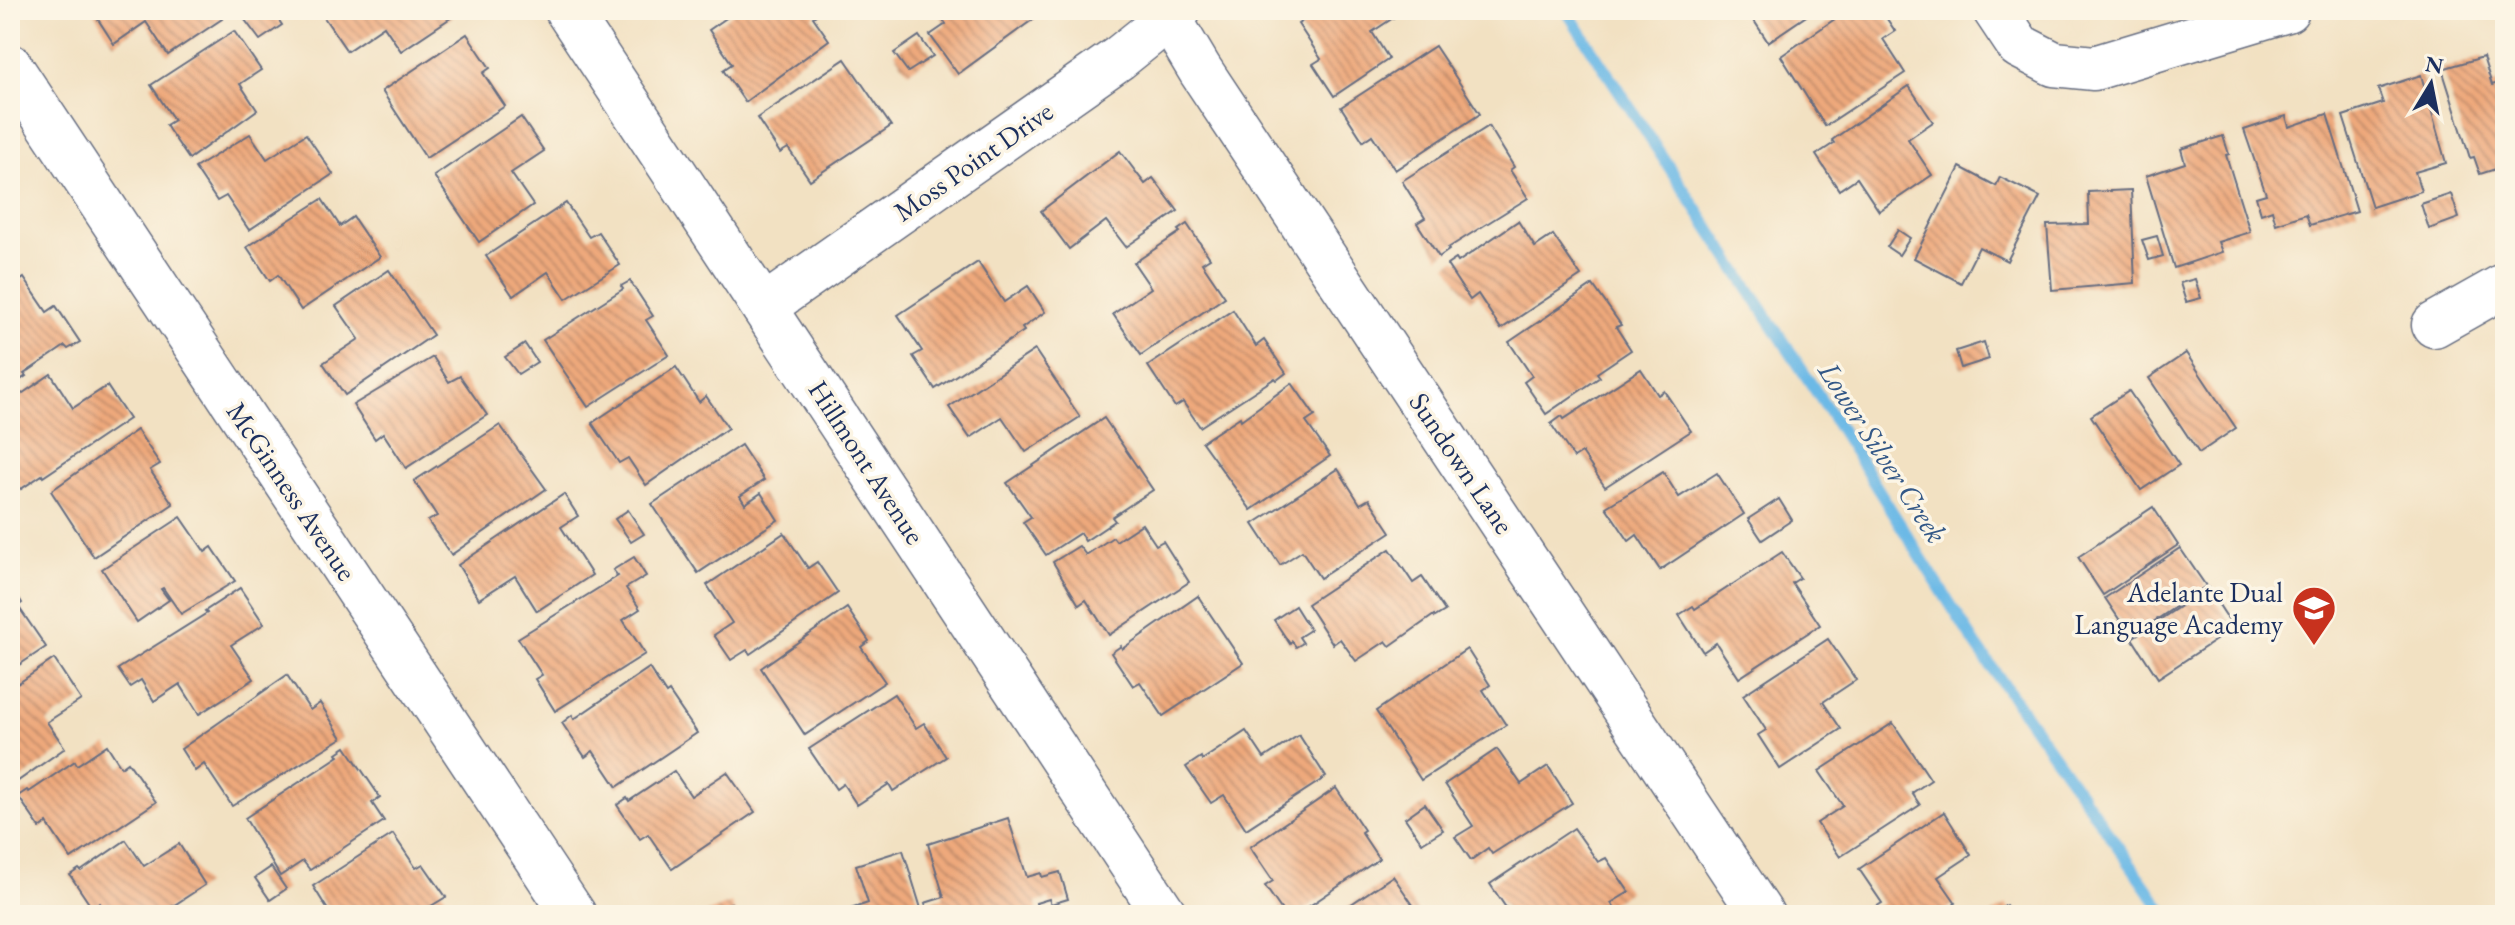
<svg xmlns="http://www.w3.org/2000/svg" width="2515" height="925" viewBox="0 0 2515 925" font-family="'EB Garamond',serif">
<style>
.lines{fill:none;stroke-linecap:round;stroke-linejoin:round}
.stream{stroke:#6cb9e6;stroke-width:12}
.building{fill:url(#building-back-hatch)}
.minor-casing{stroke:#666d81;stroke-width:47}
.minor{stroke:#fff;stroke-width:44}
.labels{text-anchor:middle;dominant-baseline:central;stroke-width:7;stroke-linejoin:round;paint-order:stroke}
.street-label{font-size:28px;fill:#1b2f5e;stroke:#fcf5e5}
.poi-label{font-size:28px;fill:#1b2f5e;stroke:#fcf5e5;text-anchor:end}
.water-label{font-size:30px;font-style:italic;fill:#335887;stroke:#fcf5e5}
</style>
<defs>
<pattern id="building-back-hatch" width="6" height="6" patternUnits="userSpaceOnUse" patternTransform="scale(2)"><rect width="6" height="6" fill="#eea97c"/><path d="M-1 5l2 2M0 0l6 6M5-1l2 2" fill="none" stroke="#c08a69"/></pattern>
</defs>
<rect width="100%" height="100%" fill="#fcf5e5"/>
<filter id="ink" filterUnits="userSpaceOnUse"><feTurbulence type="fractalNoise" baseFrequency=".0125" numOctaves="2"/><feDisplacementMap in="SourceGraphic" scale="16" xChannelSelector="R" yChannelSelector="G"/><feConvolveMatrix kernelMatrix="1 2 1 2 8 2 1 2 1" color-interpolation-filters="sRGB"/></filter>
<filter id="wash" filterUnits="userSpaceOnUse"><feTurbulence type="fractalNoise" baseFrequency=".006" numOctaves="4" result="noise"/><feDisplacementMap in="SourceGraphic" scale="32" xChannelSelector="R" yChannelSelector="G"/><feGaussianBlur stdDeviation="1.8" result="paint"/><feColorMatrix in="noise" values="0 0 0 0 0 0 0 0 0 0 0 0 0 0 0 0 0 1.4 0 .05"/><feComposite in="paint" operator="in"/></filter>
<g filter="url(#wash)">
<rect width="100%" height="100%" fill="#f2e1c2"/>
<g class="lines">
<path class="stream" d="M 1566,10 L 1825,405 L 1976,645 L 2166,915"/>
</g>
<g id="blocks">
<g class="building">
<path d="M 92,10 L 216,10 L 222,19 L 168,55 L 146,22 L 114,44 Z"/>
<path d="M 258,10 L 272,10 L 282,25 L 260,40 L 245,20 Z"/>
<path d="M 319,10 L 452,10 L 455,15 L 401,51 L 384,26 L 347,51 Z"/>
<path d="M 738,10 L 812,10 L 816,15 L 813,17 L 829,40 L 745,102 L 723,70 L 732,64 L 709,30 Z"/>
<path d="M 936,10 L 1036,10 L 1039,15 L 958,74 L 930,35 L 946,24 Z"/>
<path d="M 1319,10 L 1405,10 L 1372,32 L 1389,59 L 1334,96 L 1313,64 L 1321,59 L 1298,24 Z"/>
<path d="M 1747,10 L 1815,10 L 1768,42 Z"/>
<path d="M 1848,10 L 1881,10 L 1895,31 L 1883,39 L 1905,73 L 1825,126 L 1781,56 Z"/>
<path d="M 234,31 L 261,70 L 240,84 L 257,110 L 189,159 L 169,130 L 166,125 L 174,120 L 151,85 Z"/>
<path d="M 467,34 L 490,68 L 483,73 L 505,106 L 426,158 L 382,91 Z"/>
<path d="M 919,36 L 933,56 L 908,72 L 894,53 Z"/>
<path d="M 1435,46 L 1480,114 L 1395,170 L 1372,135 L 1363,141 L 1341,107 Z"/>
<path d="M 2483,57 L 2492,85 L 2505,81 L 2505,166 L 2480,174 L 2474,157 L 2470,158 L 2442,69 Z"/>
<path d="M 845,59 L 891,126 L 810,180 L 788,148 L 780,153 L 757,118 Z"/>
<path d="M 2421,75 L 2446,163 L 2415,172 L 2421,191 L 2372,207 L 2343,116 L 2383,103 L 2378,89 Z"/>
<path d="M 1909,86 L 1933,122 L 1908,139 L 1932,175 L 1879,211 L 1857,178 L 1839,190 L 1816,155 L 1834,143 L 1832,140 Z"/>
<path d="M 2327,114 L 2357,211 L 2310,225 L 2306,214 L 2276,224 L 2272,210 L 2261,214 L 2256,197 L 2266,194 L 2244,130 L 2286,116 L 2289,127 Z"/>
<path d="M 521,117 L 544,151 L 511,173 L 533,205 L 479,242 L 434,176 Z"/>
<path d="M 1489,126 L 1514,167 L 1510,170 L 1528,198 L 1448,248 L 1449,250 L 1439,257 L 1417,223 L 1425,218 L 1402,181 Z"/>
<path d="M 250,134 L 267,159 L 306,134 L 333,174 L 249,230 L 226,196 L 217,201 L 195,168 Z"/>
<path d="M 2223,136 L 2229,154 L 2226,155 L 2250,232 L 2218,242 L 2222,252 L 2174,268 L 2146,176 L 2185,163 L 2181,149 Z"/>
<path d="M 1120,151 L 1145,184 L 1153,178 L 1178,211 L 1126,247 L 1106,221 L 1069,249 L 1041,211 Z"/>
<path d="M 1960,167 L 1996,186 L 2000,177 L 2040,197 L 2007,261 L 1979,247 L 1961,283 L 1914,258 Z"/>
<path d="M 2131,190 L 2135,283 L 2052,290 L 2047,225 L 2089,224 L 2088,192 Z"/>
<path d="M 2451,194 L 2459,218 L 2429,229 L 2421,204 Z"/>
<path d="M 322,199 L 340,226 L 353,217 L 380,257 L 301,310 L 278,275 L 270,281 L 247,247 Z"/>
<path d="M 566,203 L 589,237 L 598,232 L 620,265 L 566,299 L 548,272 L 513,296 L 486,256 Z"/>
<path d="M 1518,221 L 1535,247 L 1553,235 L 1581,276 L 1501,329 L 1478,294 L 1470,300 L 1447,265 L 1456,259 L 1458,262 Z"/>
<path d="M 1187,224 L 1210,258 L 1202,263 L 1225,297 L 1141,355 L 1113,314 L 1151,288 L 1134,263 L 1180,232 L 1178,230 Z"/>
<path d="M 1898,230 L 1910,238 L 1899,255 L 1887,247 Z"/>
<path d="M 2157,236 L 2163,256 L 2149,260 L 2142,240 Z"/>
<path d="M 978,262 L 1004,302 L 1028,286 L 1045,312 L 1022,328 L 1024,331 L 935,389 L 913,356 L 922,351 L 898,315 Z"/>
<path d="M 389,270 L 433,335 L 345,395 L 323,363 L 359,339 L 336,306 Z"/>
<path d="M 24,278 L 47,312 L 56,306 L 80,342 L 68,349 L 65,346 L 24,374 L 26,376 L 10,387 L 10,288 Z"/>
<path d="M 2195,279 L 2201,298 L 2186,302 L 2180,283 Z"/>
<path d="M 630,281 L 653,316 L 646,320 L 669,355 L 588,407 L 543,340 L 623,289 L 621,286 Z"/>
<path d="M 1593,285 L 1621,325 L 1616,327 L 1631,350 L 1597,373 L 1600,377 L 1546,414 L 1524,382 L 1532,376 L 1509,342 Z"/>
<path d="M 1233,310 L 1256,346 L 1264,340 L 1286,373 L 1277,380 L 1275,378 L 1200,427 L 1183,402 L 1175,407 L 1148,366 Z"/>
<path d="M 1984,342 L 1989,359 L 1961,368 L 1956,351 Z"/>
<path d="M 525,344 L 537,362 L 518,374 L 505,357 Z"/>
<path d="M 1035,350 L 1080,417 L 1026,452 L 1002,417 L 970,438 L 949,407 Z"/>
<path d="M 2186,353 L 2236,428 L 2199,453 L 2149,378 Z"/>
<path d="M 433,357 L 449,382 L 460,376 L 487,415 L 406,468 L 383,433 L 375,439 L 353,405 Z"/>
<path d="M 676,367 L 699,402 L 706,396 L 728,428 L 646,485 L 628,458 L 619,463 L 592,423 Z"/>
<path d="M 1641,369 L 1658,395 L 1664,391 L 1691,431 L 1605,487 L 1582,453 L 1574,458 L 1551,424 L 1562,416 L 1564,419 Z"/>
<path d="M 51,374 L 73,408 L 107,386 L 129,419 L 43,477 L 42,475 L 21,489 L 10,473 L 10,402 Z"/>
<path d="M 1292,383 L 1315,416 L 1306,422 L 1330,456 L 1251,510 L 1202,442 L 1240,417 L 1241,420 Z"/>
<path d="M 2129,391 L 2179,465 L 2141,490 L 2091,416 Z"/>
<path d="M 1104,418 L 1153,490 L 1112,517 L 1115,521 L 1085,541 L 1080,533 L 1046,555 L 1023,522 L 1031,517 L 1007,483 Z"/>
<path d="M 500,425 L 546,489 L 451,555 L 428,521 L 437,516 L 414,481 Z"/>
<path d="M 137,430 L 160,464 L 150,470 L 173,504 L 94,557 L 51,491 Z"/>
<path d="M 741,445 L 764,480 L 740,496 L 745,504 L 761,493 L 778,520 L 698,573 L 652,504 Z"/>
<path d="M 1338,469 L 1360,504 L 1369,499 L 1391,532 L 1320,578 L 1302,551 L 1280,565 L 1253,524 Z"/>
<path d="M 1663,472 L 1679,497 L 1717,473 L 1744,514 L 1660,570 L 1637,535 L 1629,541 L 1606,507 Z"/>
<path d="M 564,494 L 578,516 L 561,527 L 592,575 L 537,611 L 515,576 L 479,599 L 458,565 Z"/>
<path d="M 1779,499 L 1792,520 L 1762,540 L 1748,519 Z"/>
<path d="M 2153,507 L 2178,545 L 2103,595 L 2078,557 Z"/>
<path d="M 628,510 L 644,534 L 631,542 L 615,519 Z"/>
<path d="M 181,517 L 205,552 L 212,547 L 235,581 L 181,614 L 163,588 L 161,589 L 169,600 L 137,622 L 102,569 Z"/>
<path d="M 1142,524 L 1156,545 L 1163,541 L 1189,582 L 1109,635 L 1086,600 L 1079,605 L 1053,562 L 1079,546 L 1086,555 L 1113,537 L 1116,541 Z"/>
<path d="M 784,533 L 808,568 L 817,562 L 838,593 L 750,654 L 747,650 L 731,660 L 714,635 L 732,623 L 707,585 Z"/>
<path d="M 2180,548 L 2206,586 L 2131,637 L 2105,598 Z"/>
<path d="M 1390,549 L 1413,583 L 1422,577 L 1445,611 L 1435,617 L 1434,615 L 1390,646 L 1386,641 L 1356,661 L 1340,639 L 1333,644 L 1307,604 Z"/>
<path d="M 1782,552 L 1800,578 L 1792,583 L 1820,625 L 1739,678 L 1716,643 L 1703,652 L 1679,615 L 1693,606 L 1695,609 Z"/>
<path d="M 634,557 L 646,576 L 626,588 L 640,609 L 623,620 L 645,654 L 555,711 L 535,679 L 542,675 L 518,638 L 618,576 L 613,570 Z"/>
<path d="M 10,584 L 22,603 L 18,606 L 46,647 L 10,671 Z"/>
<path d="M 240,588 L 264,624 L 231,645 L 254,679 L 199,714 L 180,684 L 154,701 L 141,680 L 130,687 L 118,669 L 207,613 L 205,611 Z"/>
<path d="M 2208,588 L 2234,628 L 2158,678 L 2132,638 Z"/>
<path d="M 1198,596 L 1243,663 L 1163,716 L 1140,682 L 1133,686 L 1111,653 L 1121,646 L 1122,649 Z"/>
<path d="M 1295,606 L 1310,630 L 1299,637 L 1303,643 L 1296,647 L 1292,641 L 1290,644 L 1274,620 Z"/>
<path d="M 847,608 L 869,641 L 861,647 L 885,682 L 805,735 L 761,668 Z"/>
<path d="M 1828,639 L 1856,680 L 1823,702 L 1841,729 L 1780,769 L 1758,735 L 1766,730 L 1743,695 Z"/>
<path d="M 1467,649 L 1490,685 L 1483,690 L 1506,725 L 1421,780 L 1376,711 Z"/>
<path d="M 54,659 L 81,700 L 47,722 L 65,748 L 11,786 L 10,689 Z"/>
<path d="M 649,668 L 666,694 L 669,692 L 697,733 L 617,787 L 593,751 L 585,757 L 562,723 L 572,715 L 574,719 Z"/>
<path d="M 287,675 L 310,710 L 320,703 L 342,738 L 232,806 L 204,764 L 195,771 L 181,749 Z"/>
<path d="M 894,694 L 916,728 L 924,723 L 946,757 L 893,791 L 889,784 L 857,805 L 843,784 L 836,789 L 809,749 Z"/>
<path d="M 1893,723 L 1931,780 L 1912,793 L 1920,805 L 1840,857 L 1817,823 L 1843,806 L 1819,771 Z"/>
<path d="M 1246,731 L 1264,758 L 1299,735 L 1326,777 L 1246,829 L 1224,795 L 1211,803 L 1186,767 L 1201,757 L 1202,760 Z"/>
<path d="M 107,745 L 121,767 L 128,762 L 156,802 L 71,859 L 47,823 L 40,828 L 18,796 L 27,790 L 29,792 L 75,761 L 77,765 Z"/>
<path d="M 346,747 L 380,797 L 372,803 L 384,821 L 310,870 L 303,861 L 280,876 L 245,818 L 339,756 L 337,753 Z"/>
<path d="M 1497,749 L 1521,784 L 1548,766 L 1572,803 L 1492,854 L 1488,848 L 1471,860 L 1455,837 L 1473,826 L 1445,784 Z"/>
<path d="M 674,771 L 691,796 L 727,772 L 755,812 L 672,869 L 648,834 L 640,839 L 617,805 L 627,798 L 629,801 Z"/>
<path d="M 1336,788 L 1364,830 L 1361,832 L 1379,859 L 1296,915 L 1285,915 L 1265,886 L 1273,881 L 1250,847 Z"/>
<path d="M 1425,804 L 1443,830 L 1422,843 L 1405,818 Z"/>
<path d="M 1944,812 L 1971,855 L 1938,877 L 1956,903 L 1938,915 L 1879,915 L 1874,908 L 1882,903 L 1859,869 Z"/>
<path d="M 1008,818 L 1027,877 L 1041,873 L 1042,877 L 1060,872 L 1068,899 L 1051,904 L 1049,899 L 1036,903 L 1038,915 L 929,915 L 925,903 L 944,897 L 928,844 Z"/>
<path d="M 1574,828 L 1598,862 L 1606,858 L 1629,892 L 1611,903 L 1619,915 L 1511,915 L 1490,884 Z"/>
<path d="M 393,834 L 416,868 L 423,864 L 446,897 L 416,915 L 331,915 L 313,886 Z"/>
<path d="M 126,840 L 144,866 L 179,844 L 205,885 L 159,915 L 108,915 L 100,903 L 92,908 L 70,875 L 79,869 L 81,871 Z"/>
<path d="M 903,850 L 923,915 L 833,915 L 868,903 L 856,865 Z"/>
<path d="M 271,867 L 286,889 L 270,900 L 255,878 Z"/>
<path d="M 1393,876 L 1420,915 L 1335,915 Z"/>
<path d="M 731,903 L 736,915 L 701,915 Z"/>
<path d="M 2006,905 L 2013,915 L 1991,915 Z"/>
</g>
</g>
</g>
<g filter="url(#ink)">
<use href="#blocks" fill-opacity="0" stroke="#666d81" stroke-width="2"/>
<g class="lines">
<g class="minor-casing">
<g id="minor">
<path d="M 567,10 L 1165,915"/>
<path d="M 1164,10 L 1200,70 L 1762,915"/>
<path d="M 1995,10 L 2019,46 L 2054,64 L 2094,68 L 2287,10"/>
<path d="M 10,66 L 574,915"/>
<path d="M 764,307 L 1119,58 L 1179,10"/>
<path d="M 2434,325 L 2505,285"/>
</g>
</g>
<use href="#minor" class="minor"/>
</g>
</g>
<defs>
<g id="school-pin" transform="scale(2.3)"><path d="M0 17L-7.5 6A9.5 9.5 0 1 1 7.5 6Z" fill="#c8321e" stroke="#fcf5e5"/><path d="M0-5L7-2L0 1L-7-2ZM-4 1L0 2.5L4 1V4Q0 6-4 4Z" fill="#fff"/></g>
</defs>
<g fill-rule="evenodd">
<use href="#school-pin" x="2314" y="608"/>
</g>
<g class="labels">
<g class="street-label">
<text transform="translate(973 161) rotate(-35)">Moss Point Drive</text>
<text transform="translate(867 462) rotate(57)">Hillmont Avenue</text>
<text transform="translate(1462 463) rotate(56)">Sundown Lane</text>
<text transform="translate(292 491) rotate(56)">McGinness Avenue</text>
</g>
<g class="poi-label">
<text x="2283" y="592">Adelante Dual<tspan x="2283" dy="32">Language Academy</tspan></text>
</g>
<g class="water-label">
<text transform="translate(1883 452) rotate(57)">Lower Silver Creek</text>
</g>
</g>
<rect width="2515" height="925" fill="none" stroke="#fcf5e5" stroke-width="40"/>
<g transform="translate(2431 84) rotate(10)" stroke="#fcf5e5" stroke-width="6" paint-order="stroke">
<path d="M0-6L14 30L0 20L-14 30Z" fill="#1b2f5e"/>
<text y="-12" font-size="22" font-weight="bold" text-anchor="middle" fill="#1b2f5e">N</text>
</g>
</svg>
